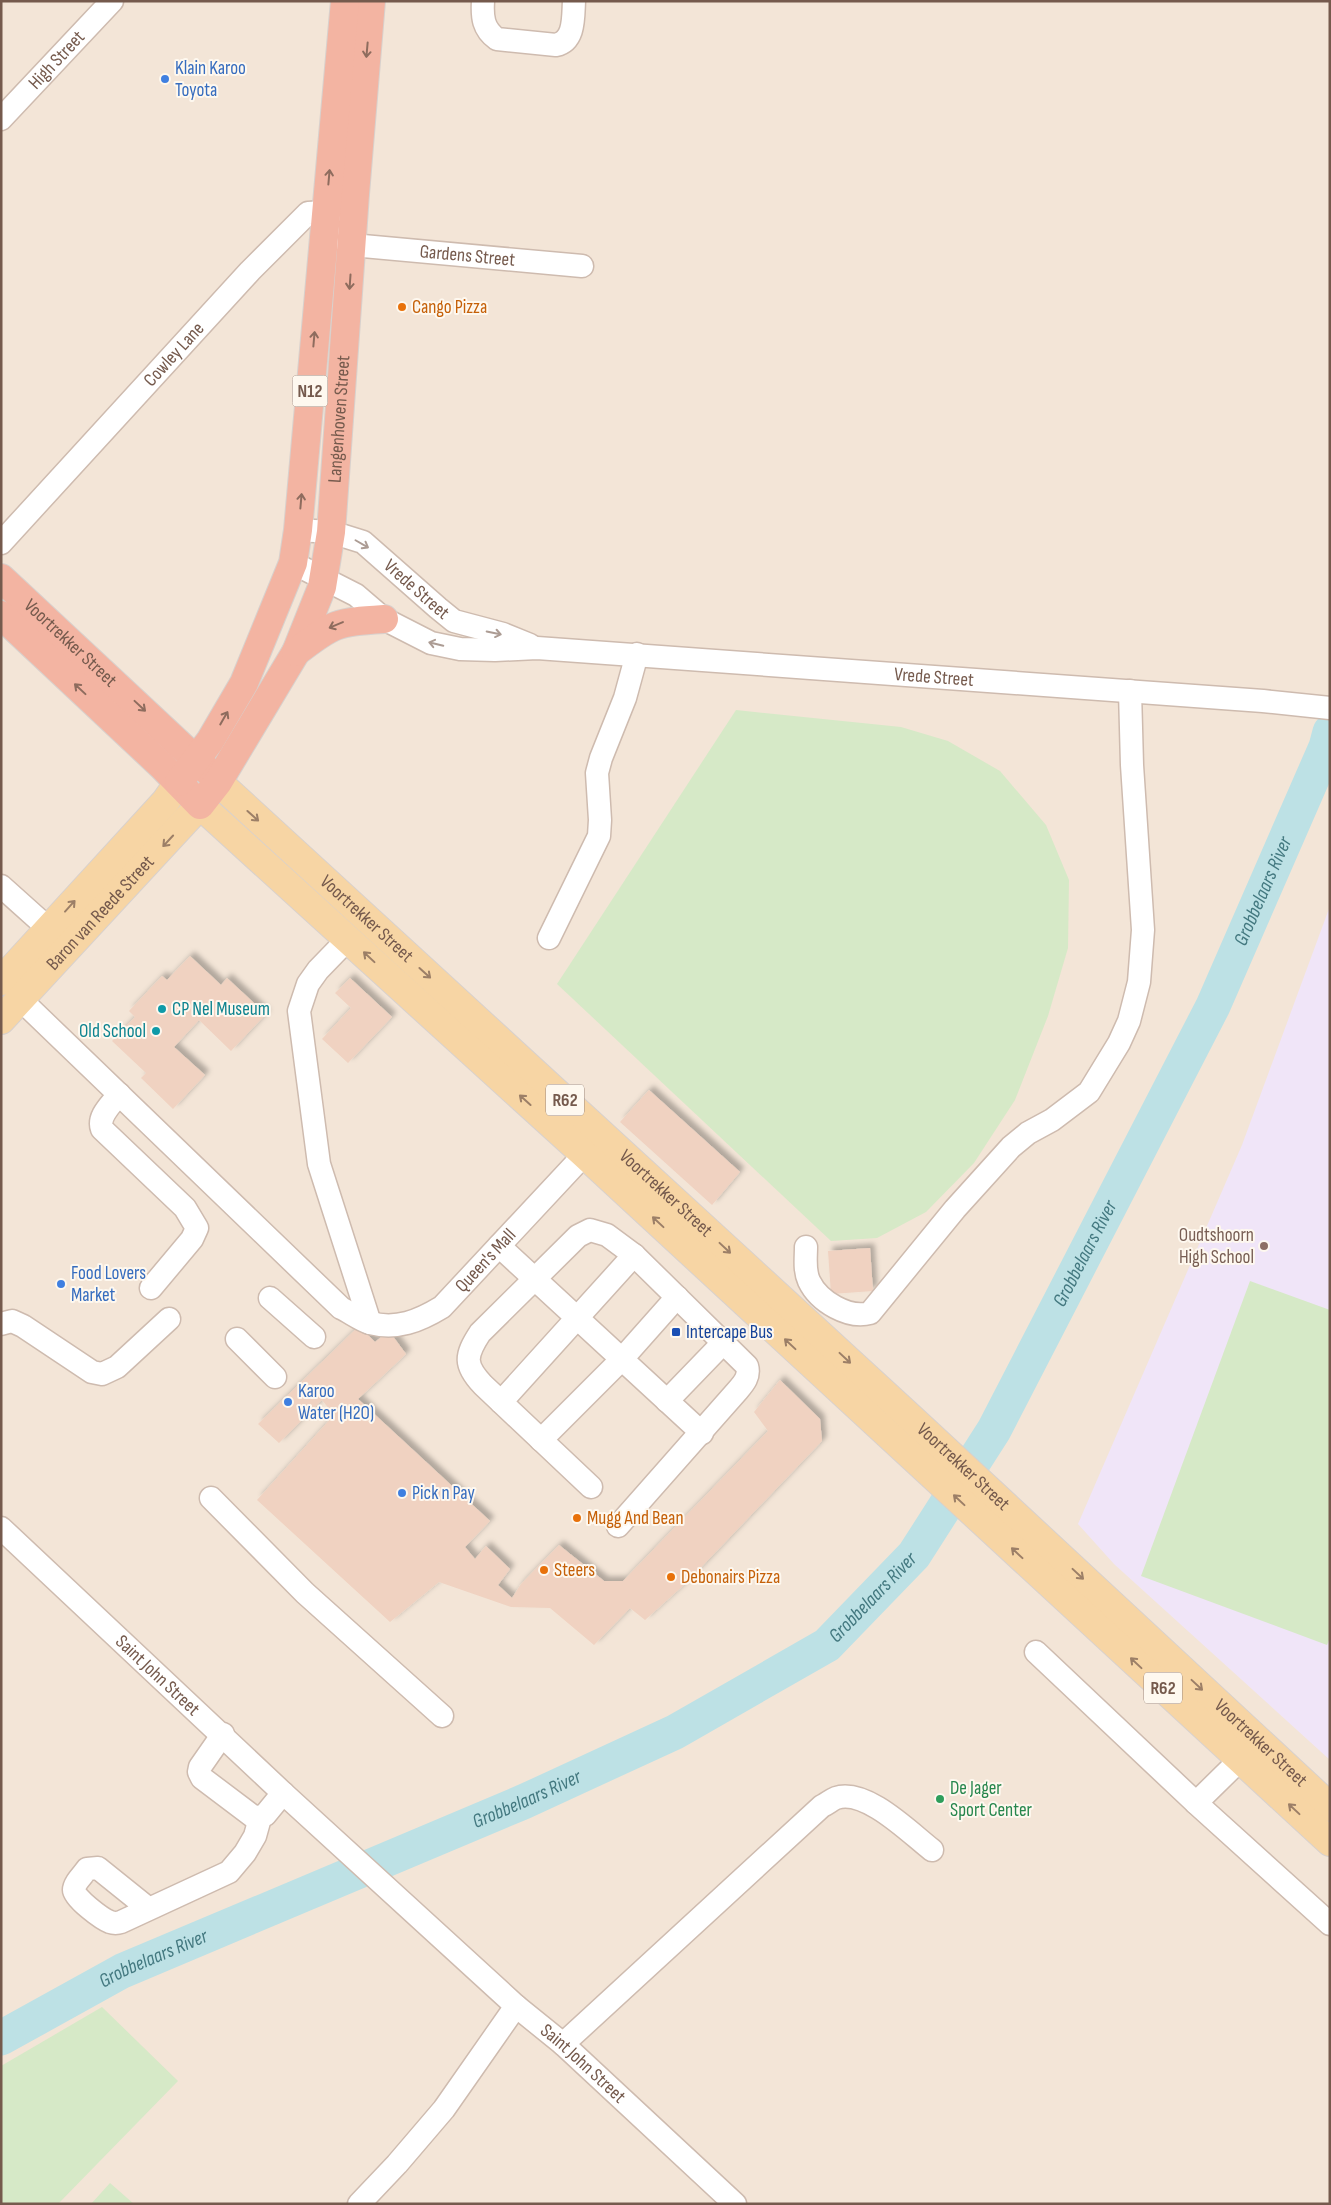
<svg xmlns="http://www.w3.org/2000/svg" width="1331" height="2205" viewBox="0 0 1331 2205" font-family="'Sofia Sans Condensed',sans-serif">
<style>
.residential{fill:#f3e5d7}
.education{fill:#f0e5f8}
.green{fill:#d6e9c7}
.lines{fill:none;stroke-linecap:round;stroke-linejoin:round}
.river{stroke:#bde1e5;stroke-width:35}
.building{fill:#f0d2c1;filter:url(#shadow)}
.minor-casing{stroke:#cebbaf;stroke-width:25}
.major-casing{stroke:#d8d1cd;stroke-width:30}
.highway-casing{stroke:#d8d1cd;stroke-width:30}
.minor{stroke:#fff;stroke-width:22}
.major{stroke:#f7d5a4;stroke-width:28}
.highway{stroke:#f3b4a2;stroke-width:28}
.oneway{stroke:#8e6c5e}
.oneway2{stroke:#ac9c94}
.oneway3{stroke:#9c7f67}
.shop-dot{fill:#3f7fe0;stroke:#fef8ef;stroke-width:2}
.food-dot{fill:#e8710a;stroke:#fef8ef;stroke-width:2}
.culture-dot{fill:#0f9aa8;stroke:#fef8ef;stroke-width:2}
.education-dot{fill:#8d6e63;stroke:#fef8ef;stroke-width:2}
.transit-dot{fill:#1a4fb4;stroke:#fef8ef;stroke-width:2}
.leisure-dot{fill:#2e9e5b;stroke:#fef8ef;stroke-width:2}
.labels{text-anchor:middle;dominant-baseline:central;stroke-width:4;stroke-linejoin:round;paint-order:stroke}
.shield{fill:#fef8ef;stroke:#9e897e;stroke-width:1}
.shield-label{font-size:18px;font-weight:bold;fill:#755a4d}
.street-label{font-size:19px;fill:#755a4d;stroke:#fef8ef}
.shop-label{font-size:19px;fill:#366cbe;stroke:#fef8ef;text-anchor:start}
.food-label{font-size:19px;fill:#c56008;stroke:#fef8ef;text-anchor:start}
.culture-label{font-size:19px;fill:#0d838f;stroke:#fef8ef;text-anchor:start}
.education-label{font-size:19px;fill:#785e54;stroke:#fef8ef;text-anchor:end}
.transit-label{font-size:19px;fill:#164399;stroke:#fef8ef;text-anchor:start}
.leisure-label{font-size:19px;fill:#27864d;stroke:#fef8ef;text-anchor:start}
.water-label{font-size:20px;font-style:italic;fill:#447980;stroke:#fef8ef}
</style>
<defs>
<filter id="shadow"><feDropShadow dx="4.5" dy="-4.5" stdDeviation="2.5" flood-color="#0004"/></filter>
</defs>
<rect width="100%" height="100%" fill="#fcf3e8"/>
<rect class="residential" x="1" y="1" width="1329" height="2203"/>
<path class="education" d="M 1330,906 L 1330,1760 L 1114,1564 L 1078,1524 L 1242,1145 Z"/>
<g class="green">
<path d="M 736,710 L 901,727 L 948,741 L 1000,771 L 1046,825 L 1069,880 L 1068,948 L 1048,1016 L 1015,1100 L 974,1163 L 926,1212 L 877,1238 L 831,1241 L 557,984 Z"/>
<path d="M 1250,1281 L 1330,1310 L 1330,1638 L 1327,1645 L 1141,1576 Z"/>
<path d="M 102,2007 L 178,2081 L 58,2204 L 1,2204 L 1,2066 Z"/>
<path d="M 110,2183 L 134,2204 L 91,2204 Z"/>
</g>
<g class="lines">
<path class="river" id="s1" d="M 1,2038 L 122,1971 L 523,1802 L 675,1732 L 827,1645 L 914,1555 L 994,1430 L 1213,1006 L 1326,747 L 1330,732"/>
</g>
<g class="building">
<path d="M 190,956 L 221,985 L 227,978 L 266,1014 L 231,1051 L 199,1020 L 174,1047 L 205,1075 L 173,1109 L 141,1078 L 146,1073 L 112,1041 L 135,1017 L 129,1011 L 162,976 L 167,980 Z"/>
<path d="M 350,978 L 392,1017 L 348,1063 L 322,1039 L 351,1008 L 335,993 Z"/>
<path d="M 649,1090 L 740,1172 L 712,1205 L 620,1122 Z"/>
<path d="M 870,1248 L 873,1291 L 831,1294 L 828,1251 Z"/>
<path d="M 359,1326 L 375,1342 L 389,1331 L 406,1354 L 358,1399 L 490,1521 L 465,1547 L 475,1559 L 486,1546 L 510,1569 L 498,1585 L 512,1598 L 521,1584 L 559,1545 L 604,1581 L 623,1581 L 768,1431 L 754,1412 L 780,1380 L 820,1419 L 822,1441 L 686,1583 L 645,1620 L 630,1608 L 594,1645 L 550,1608 L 511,1607 L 439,1582 L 390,1622 L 257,1500 L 334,1415 L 322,1400 L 279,1443 L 258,1424 Z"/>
</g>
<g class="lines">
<g class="minor-casing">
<g id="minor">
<path d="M 483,1 C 482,17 483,29 497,39 L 556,45 C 575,41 573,17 574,1"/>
<path id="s2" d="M 1,119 L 112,1"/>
<path id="s3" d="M 298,530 L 331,532 L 363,542 L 438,608 L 454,621 L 503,634 L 530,645"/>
<path id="s4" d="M 1,543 L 250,271 L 308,213 L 325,212 L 337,236 L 352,245 L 582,266"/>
<path id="s5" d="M 293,563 L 356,595 L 384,619 L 431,643 L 460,649 L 495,650 L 537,648 L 1263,701 L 1330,708"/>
<path d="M 1,886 L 49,929"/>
<path d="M 349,938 L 318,970 L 308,984 L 299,1011 L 319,1164 L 370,1323"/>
<path d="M 549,938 L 599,836 L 600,820 L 597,773 L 601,758 L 625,698 L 637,654"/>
<path id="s6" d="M 20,999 L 341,1308 C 350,1312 360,1320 370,1323 C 397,1330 419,1321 442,1307 L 596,1142"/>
<path d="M 119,1094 C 112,1104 97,1116 102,1129 L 185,1208 L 197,1228 L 192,1239 L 151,1288"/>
<path d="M 499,1246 L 702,1433"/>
<path d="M 806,1247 C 806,1258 804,1270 809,1281 C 819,1302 849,1319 870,1313 L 955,1209 L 1011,1147 L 1028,1133 L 1052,1120 L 1089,1092 L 1119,1043 L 1129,1021 L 1139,982 L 1143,930 L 1132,765 L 1130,691"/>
<path d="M 270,1298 L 314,1337"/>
<path d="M 1,1324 L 12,1321 L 23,1326 L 92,1372 L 102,1374 L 117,1367 L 169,1319"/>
<path d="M 237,1339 L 275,1377"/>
<path d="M 667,1401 L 723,1343"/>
<path d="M 501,1402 L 634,1255"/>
<path d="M 541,1440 L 622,1359 L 677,1297"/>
<path d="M 591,1487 L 483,1385 C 464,1365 465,1356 480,1333 L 578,1236 L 590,1230 L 607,1235 L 634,1255 L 747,1366 C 750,1376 744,1383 738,1390 L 618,1526"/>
<path d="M 211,1498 L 305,1593 L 442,1716"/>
<path id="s7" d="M 1,1528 L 283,1793 L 516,2006 L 563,2044 L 735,2204"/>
<path d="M 1036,1652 L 1196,1803 L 1252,1748"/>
<path d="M 223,1734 L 200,1767 L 199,1772 L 202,1778 L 255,1818 L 265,1815 L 283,1793"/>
<path d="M 1196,1803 L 1330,1924"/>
<path d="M 149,1909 L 98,1868 L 87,1869 C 83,1875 74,1883 74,1890 C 74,1898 102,1919 110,1922 C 113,1923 118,1923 121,1922 L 229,1872 L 245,1853 L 255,1836 L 260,1818"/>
<path d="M 563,2044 L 822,1806 C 827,1804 831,1800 836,1798 C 866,1788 910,1833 932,1850"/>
<path d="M 359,2204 L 397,2164 L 444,2109 L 516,2006"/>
</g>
</g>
<g class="major-casing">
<g id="major">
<path id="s8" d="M 218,782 L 911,1418 L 1330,1807"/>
<path d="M 1,981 L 165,802 L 179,782"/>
<path id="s9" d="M 1,1020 L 200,805 L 584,1154 L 1330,1842"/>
</g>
</g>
<g class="highway-casing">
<g id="highway">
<path id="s10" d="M 1,578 L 209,772"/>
<path id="s11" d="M 1,615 L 162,766 L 200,805 L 218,782 L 296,652 L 322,587 L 331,532 L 355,194 L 371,1"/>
<path d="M 296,652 C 333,623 337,622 384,619"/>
<path d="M 179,782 L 210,741 L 244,683 L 293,563 L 298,530 L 345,1"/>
</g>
</g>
<use href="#minor" class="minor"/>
<use href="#major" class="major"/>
<use href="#highway" class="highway"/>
</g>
<defs><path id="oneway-shaft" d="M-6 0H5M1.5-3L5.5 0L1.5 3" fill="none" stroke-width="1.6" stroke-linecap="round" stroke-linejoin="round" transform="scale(1.25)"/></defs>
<g class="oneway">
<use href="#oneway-shaft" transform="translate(367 50) rotate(95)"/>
<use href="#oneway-shaft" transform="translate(329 177) rotate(-85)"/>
<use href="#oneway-shaft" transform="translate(350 282) rotate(94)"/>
<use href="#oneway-shaft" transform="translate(314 339) rotate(-85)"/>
<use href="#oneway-shaft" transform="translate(301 501) rotate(-85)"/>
<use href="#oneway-shaft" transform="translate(336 625) rotate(157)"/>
<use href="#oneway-shaft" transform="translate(80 689) rotate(-137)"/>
<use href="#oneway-shaft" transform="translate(140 706) rotate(43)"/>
<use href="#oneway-shaft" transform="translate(224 718) rotate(-60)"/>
</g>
<g class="oneway2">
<use href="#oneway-shaft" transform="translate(362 544) rotate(30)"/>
<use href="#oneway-shaft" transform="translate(494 633) rotate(12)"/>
<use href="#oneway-shaft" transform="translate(436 644) rotate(-166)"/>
</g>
<g class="oneway3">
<use href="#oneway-shaft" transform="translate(253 816) rotate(42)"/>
<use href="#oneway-shaft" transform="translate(168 841) rotate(133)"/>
<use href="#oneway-shaft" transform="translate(70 906) rotate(-48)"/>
<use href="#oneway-shaft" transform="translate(369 957) rotate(-137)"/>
<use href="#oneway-shaft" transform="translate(425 973) rotate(42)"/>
<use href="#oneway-shaft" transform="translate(525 1100) rotate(-138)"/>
<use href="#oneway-shaft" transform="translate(658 1222) rotate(-137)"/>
<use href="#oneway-shaft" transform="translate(725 1248) rotate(43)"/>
<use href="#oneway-shaft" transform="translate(790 1344) rotate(-137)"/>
<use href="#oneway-shaft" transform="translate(845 1358) rotate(43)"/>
<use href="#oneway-shaft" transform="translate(959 1500) rotate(-137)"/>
<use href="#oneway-shaft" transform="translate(1017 1553) rotate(-137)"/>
<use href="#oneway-shaft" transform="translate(1078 1574) rotate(43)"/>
<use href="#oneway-shaft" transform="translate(1136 1663) rotate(-137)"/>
<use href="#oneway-shaft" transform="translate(1197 1685) rotate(43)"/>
<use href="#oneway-shaft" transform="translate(1294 1809) rotate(-137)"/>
</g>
<g class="shop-dot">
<circle cx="165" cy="79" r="5"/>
<circle cx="61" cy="1284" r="5"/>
<circle cx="288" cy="1402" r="5"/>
<circle cx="402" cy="1493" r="5"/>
</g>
<g class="food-dot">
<circle cx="402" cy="307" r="5"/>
<circle cx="577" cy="1518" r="5"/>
<circle cx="544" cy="1570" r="5"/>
<circle cx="671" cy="1577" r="5"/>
</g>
<g class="culture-dot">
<circle cx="162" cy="1009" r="5"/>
<circle cx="156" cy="1031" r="5"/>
</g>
<circle class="education-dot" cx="1264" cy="1246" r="5"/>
<rect class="transit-dot" x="671" y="1327" width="10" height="10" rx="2.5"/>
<circle class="leisure-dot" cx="940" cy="1799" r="5"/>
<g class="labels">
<g class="shield">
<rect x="292.5" y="375.5" width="35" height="31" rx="4"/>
<rect x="546" y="1084.5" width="38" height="31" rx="4"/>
<rect x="1144" y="1672.5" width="38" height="31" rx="4"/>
</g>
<g class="shield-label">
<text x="310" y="391">N12</text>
<text x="565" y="1100">R62</text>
<text x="1163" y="1688">R62</text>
</g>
<g class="street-label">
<text stroke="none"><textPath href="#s2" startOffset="81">High Street</textPath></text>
<text stroke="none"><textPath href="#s4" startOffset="628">Gardens Street</textPath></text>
<text stroke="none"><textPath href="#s4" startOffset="256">Cowley Lane</textPath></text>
<text stroke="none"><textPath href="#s11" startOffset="695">Langenhoven Street</textPath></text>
<text stroke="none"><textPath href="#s3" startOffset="138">Vrede Street</textPath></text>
<text stroke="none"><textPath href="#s10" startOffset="95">Voortrekker Street</textPath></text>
<text stroke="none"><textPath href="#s5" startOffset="665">Vrede Street</textPath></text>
<text stroke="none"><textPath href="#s9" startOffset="146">Baron van Reede Street</textPath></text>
<text stroke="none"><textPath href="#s8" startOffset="202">Voortrekker Street</textPath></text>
<text stroke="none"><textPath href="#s8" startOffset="608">Voortrekker Street</textPath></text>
<text stroke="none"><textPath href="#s6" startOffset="618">Queen's Mall</textPath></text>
<text stroke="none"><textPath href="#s8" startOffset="1012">Voortrekker Street</textPath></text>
<text stroke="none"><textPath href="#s7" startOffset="215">Saint John Street</textPath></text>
<text stroke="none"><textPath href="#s8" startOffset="1418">Voortrekker Street</textPath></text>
<text stroke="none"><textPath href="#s7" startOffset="791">Saint John Street</textPath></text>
</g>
<g class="shop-label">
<text x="175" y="68">Klain Karoo<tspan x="175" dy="22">Toyota</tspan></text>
<text x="71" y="1273">Food Lovers<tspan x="71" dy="22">Market</tspan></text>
<text x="298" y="1391">Karoo<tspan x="298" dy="22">Water (H2O)</tspan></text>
<text x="412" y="1493">Pick n Pay</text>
</g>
<g class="food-label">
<text x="412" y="307">Cango Pizza</text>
<text x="587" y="1518">Mugg And Bean</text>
<text x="554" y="1570">Steers</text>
<text x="681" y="1577">Debonairs Pizza</text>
</g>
<g class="culture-label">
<text x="172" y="1009">CP Nel Museum</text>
<text x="146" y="1031" text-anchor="end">Old School</text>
</g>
<g class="education-label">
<text x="1254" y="1235">Oudtshoorn<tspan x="1254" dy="22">High School</tspan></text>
</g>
<g class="transit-label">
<text x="686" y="1332">Intercape Bus</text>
</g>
<g class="leisure-label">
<text x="950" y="1788">De Jager<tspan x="950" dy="22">Sport Center</tspan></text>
</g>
<g class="water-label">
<text stroke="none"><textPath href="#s1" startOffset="1792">Grobbelaars River</textPath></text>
<text stroke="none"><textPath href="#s1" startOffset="1388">Grobbelaars River</textPath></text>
<text stroke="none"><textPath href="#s1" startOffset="982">Grobbelaars River</textPath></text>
<text stroke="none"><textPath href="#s1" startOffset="578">Grobbelaars River</textPath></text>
<text stroke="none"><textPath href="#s1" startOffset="172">Grobbelaars River</textPath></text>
</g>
</g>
<rect width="1331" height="2205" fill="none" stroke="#755a4d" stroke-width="5"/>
</svg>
